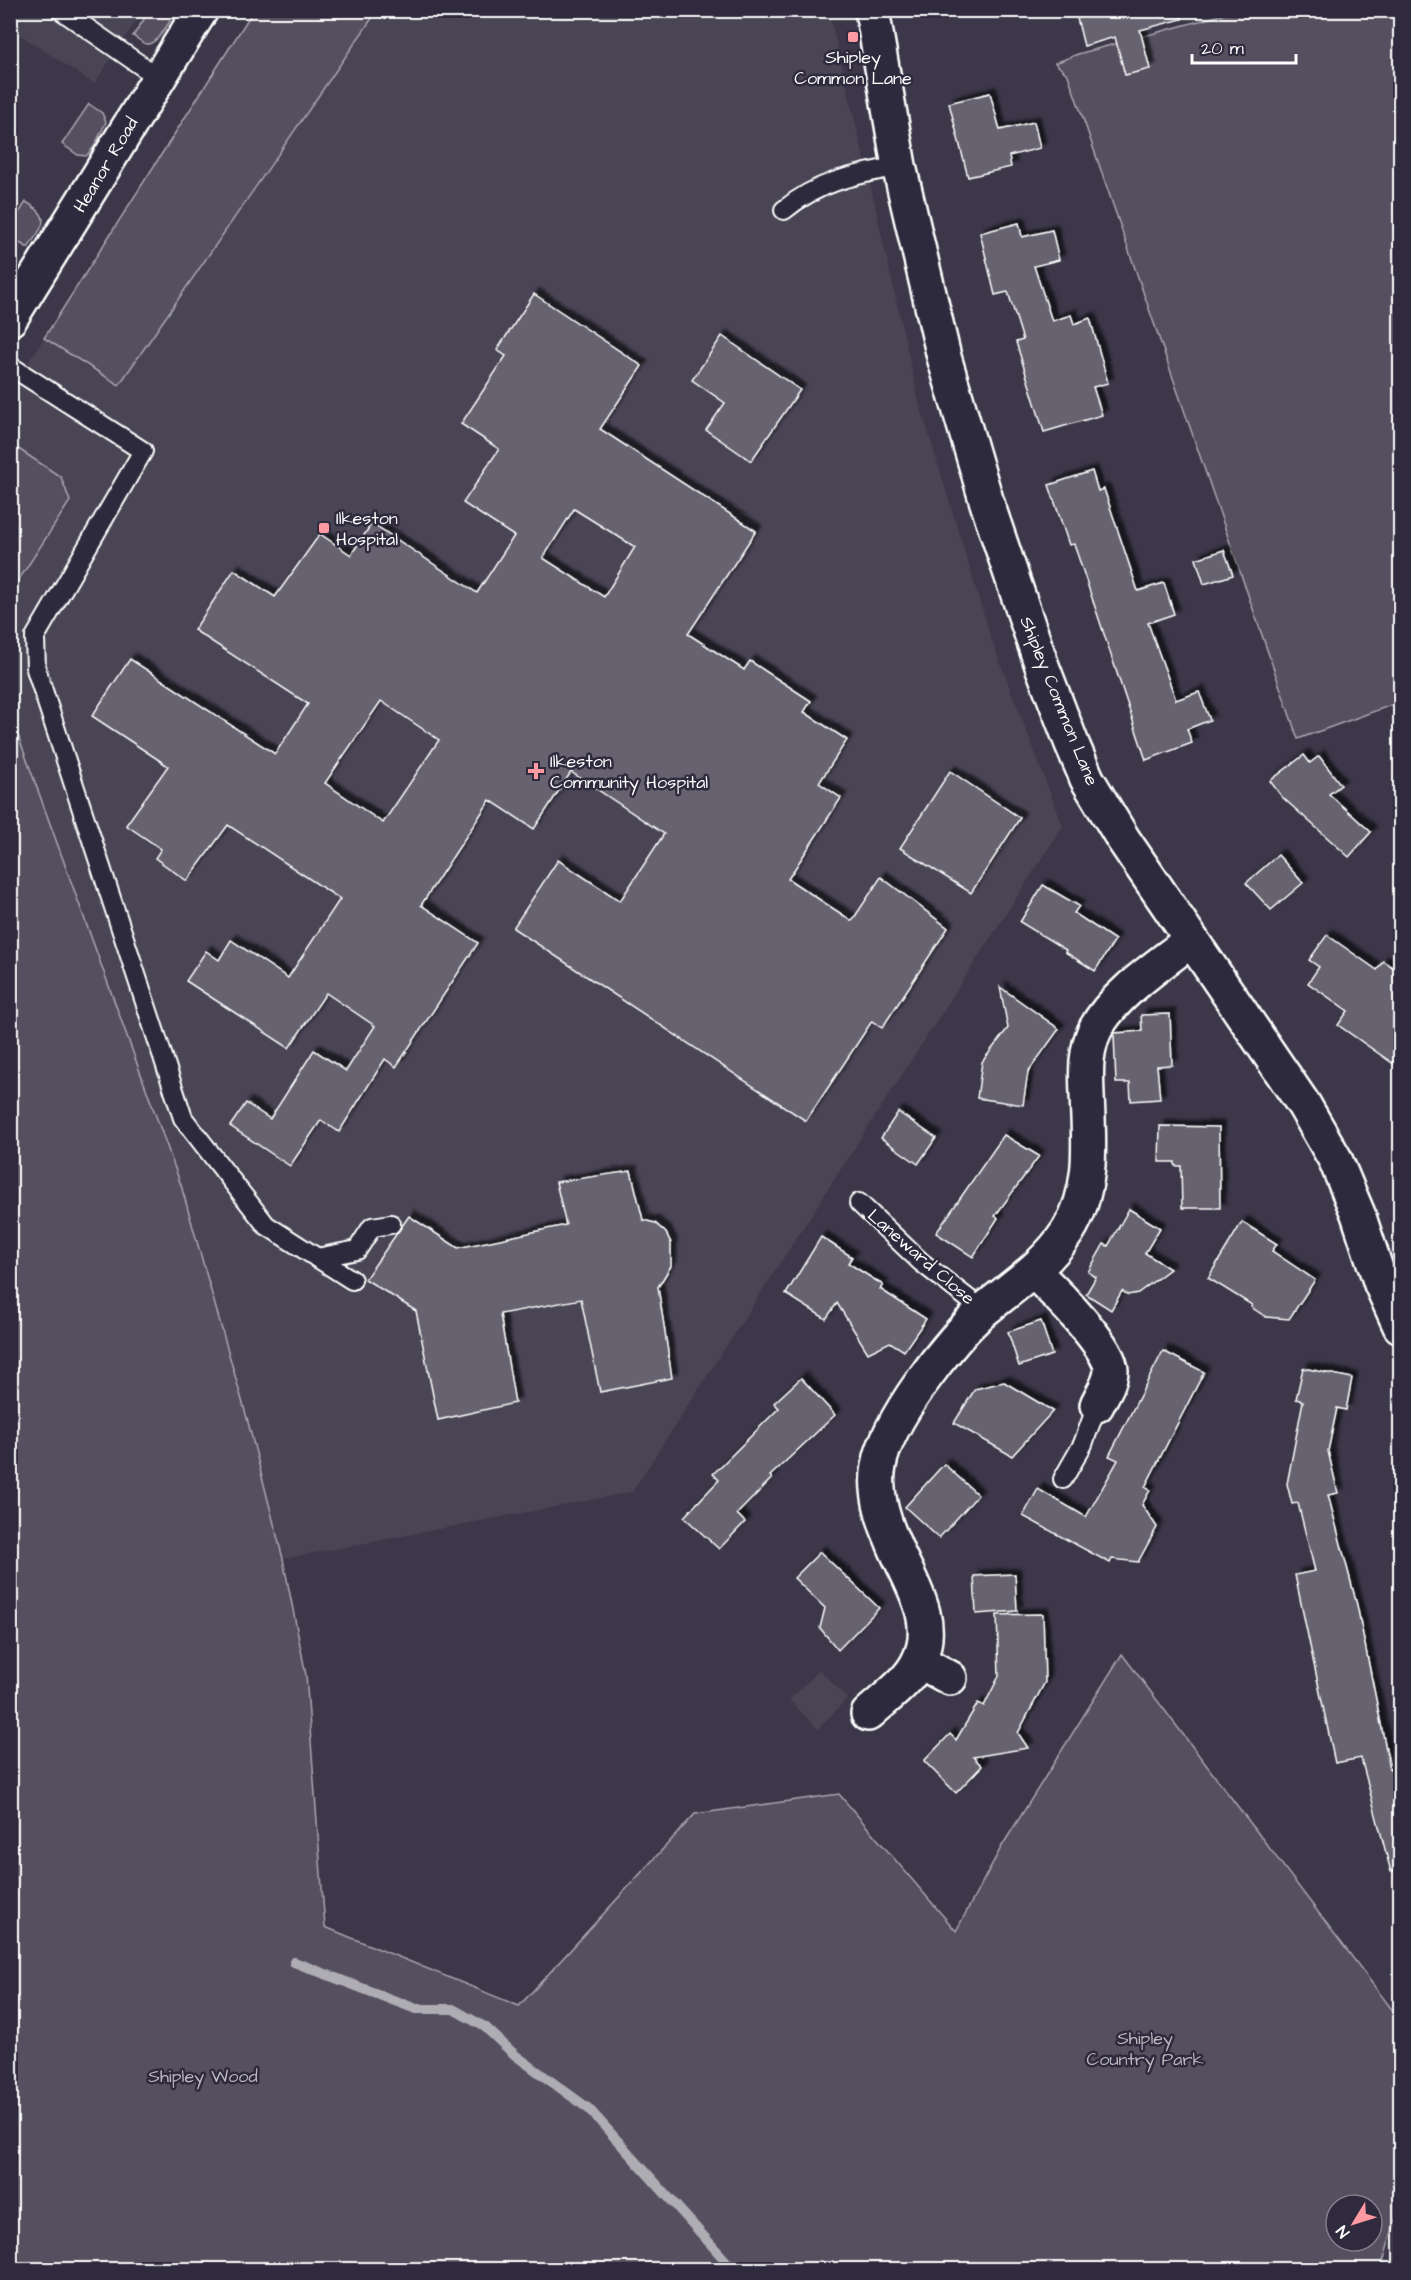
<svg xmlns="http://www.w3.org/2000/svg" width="1411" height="2280" viewBox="0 0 1411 2280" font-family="'Architects Daughter',sans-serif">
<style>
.built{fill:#494455}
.green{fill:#555060;stroke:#aaa8b0;stroke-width:1.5;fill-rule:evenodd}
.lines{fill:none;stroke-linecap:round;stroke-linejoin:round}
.stream{stroke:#afadb4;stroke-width:10}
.building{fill:#666270;stroke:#fff;stroke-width:1.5;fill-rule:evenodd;filter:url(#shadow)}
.service-casing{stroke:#fff;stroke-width:22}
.minor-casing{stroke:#fff;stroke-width:38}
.tertiary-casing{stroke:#fff;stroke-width:38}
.primary-casing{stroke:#fff;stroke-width:38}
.service{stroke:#2f2a3d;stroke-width:18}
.minor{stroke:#2f2a3d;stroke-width:33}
.tertiary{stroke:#2f2a3d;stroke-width:33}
.primary{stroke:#2f2a3d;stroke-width:33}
.poi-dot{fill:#ff9aa2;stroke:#2f2a3d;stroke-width:2}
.labels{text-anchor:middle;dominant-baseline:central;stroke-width:5;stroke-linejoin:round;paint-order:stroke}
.poi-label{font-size:18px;fill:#fff;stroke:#2f2a3d;text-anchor:start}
.street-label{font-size:18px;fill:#fff;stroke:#2f2a3d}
.park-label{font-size:18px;fill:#bbb9bf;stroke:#2f2a3d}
</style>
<defs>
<filter id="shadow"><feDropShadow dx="5.5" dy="-5.5" stdDeviation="1.5" flood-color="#0009"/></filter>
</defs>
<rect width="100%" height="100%" fill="#3c3749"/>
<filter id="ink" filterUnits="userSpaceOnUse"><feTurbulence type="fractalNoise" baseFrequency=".0167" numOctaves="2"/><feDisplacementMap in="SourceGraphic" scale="12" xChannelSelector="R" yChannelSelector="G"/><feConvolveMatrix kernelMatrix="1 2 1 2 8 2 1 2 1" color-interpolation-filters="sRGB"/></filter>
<g filter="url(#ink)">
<g class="built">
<path d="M 10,11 L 143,11 L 94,84 L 11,29 Z"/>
<path d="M 377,11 L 829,11 L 872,192 L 919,402 L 992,641 L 1063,826 L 632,1492 L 283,1559 L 247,1418 L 181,1185 L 11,716 L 11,592 L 70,501 L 61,477 L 11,444 L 11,388 L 44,338 L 119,384 Z"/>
<path d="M 819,1670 L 848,1698 L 818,1729 L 789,1700 Z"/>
</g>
<g class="green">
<path d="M 150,10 L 176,11 C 171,19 157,46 146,44 C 142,43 137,38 133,36 Z"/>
<path d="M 253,11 L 377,11 L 119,385 L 44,338 Z"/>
<path d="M 1236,11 L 1400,11 L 1400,396 L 1396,401 L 1400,414 L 1400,702 L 1298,739 L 1068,75 L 1055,63 L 1078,54 Z"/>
<path d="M 89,104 L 102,113 L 106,122 L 94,147 L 86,156 L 78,155 L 62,144 Z"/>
<path d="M 26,202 C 54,218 42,226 28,248 L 10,237 L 11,225 Z"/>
<path d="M 11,444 L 61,477 L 70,501 L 11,592 Z"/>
<path d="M 11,716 L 181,1185 L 247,1418 L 283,1559 L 306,1675 L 325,1927 L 519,2006 L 695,1814 L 839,1794 L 956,1931 L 1002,1846 L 1122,1654 L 1400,2020 L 1400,2204 L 1381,2269 L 11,2269 ZM 1336,2205 L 1372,2205 L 1372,2241 L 1336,2241 Z"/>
</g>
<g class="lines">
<path class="stream" d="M 294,1962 L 416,2009 L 453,2009 L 485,2027 L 515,2055 L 589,2109 L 734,2270"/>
</g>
<g class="building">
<path d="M 1075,10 L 1180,10 L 1182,19 L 1140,30 L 1150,69 L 1125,75 L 1115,37 L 1084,46 Z"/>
<path d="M 990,93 L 1000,130 L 1034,122 L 1040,148 L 1009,156 L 1011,167 L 968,177 L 949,103 Z"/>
<path d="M 1019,223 L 1022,237 L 1052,230 L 1059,260 L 1034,266 L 1052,321 L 1071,315 L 1074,324 L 1090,318 L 1108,383 L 1093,387 L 1102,415 L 1044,432 L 1016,342 L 1023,340 L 1008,292 L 995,295 L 980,233 Z"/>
<path d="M 534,294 L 642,366 L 600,429 L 756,531 L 688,634 L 744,670 L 750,661 L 811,701 L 804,712 L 847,740 L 819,783 L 841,798 L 788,879 L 852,921 L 881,877 L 948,928 L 882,1028 L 872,1021 L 806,1121 L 513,928 L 558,860 L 620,901 L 664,834 L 571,772 L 534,829 L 490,800 L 421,905 L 478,943 L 396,1067 L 385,1059 L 339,1132 L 321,1120 L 290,1166 L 230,1126 L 246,1103 L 270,1119 L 314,1050 L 346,1071 L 375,1026 L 326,993 L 289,1048 L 186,981 L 206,951 L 219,960 L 231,940 L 288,978 L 340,899 L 228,825 L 187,881 L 155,858 L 161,849 L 126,825 L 168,766 L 92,716 L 130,659 L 275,754 L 308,704 L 194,630 L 234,570 L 275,597 L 320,534 L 351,555 L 372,523 L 477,593 L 514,536 L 463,503 L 499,449 L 461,424 L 506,356 L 497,350 ZM 574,509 L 635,547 L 604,597 L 543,558 ZM 381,701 L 439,740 L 383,823 L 325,783 Z"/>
<path d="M 722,336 L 800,390 L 751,461 L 706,430 L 725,403 L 692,380 Z"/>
<path d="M 1092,471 L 1098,491 L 1104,489 L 1138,591 L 1164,583 L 1174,614 L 1148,623 L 1176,700 L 1199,692 L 1210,720 L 1187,729 L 1192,743 L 1146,760 L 1074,544 L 1069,545 L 1049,485 Z"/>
<path d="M 1224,550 L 1233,575 L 1204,584 L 1196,559 Z"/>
<path d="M 1304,755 L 1310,763 L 1319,756 L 1341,785 L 1329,794 L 1371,832 L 1349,857 L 1282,797 L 1270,781 Z"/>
<path d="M 950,771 L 1020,818 L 971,893 L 900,848 Z"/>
<path d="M 1278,855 L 1303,883 L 1271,910 L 1246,883 Z"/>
<path d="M 1043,885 L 1079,906 L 1074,913 L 1115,940 L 1095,971 L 1065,952 L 1066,950 L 1020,922 Z"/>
<path d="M 1327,935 L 1377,970 L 1383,961 L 1401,973 L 1401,1069 L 1338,1025 L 1348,1011 L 1308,983 L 1319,967 L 1309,960 Z"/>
<path d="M 1000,987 L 1059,1029 L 1028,1072 L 1023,1105 L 977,1098 L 982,1062 L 1008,1028 Z"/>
<path d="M 1170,1014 L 1172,1065 L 1157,1066 L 1160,1099 L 1131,1101 L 1130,1083 L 1116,1083 L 1114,1035 L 1115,1033 L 1142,1031 L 1141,1015 Z"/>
<path d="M 898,1112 L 936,1138 L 918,1164 L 881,1138 Z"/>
<path d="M 1160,1126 L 1219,1127 L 1220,1208 L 1182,1208 L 1181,1166 L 1175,1166 L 1175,1162 L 1159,1162 Z"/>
<path d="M 1004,1135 L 1039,1156 L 995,1216 L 998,1218 L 973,1257 L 936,1233 Z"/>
<path d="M 631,1171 L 643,1220 L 655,1223 L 666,1233 L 671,1243 L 671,1266 L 658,1287 L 672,1378 L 600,1392 L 581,1299 L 500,1314 L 515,1403 L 438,1420 L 416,1311 L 365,1279 L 409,1216 L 458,1248 L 566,1225 L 556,1182 Z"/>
<path d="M 1129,1209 L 1160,1228 L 1145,1253 L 1170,1269 L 1138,1293 L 1128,1295 L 1122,1291 L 1111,1310 L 1086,1294 L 1096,1277 L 1088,1272 L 1104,1244 L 1108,1246 Z"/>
<path d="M 1242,1222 L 1277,1244 L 1272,1251 L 1315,1280 L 1289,1319 L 1266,1317 L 1251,1307 L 1252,1305 L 1208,1278 Z"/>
<path d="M 821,1237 L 852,1257 L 848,1263 L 883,1285 L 880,1289 L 926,1319 L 904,1351 L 890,1342 L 868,1353 L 837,1303 L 826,1319 L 786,1294 Z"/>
<path d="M 1041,1321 L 1052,1355 L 1019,1366 L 1008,1332 Z"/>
<path d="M 1163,1351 L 1204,1372 L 1145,1487 L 1150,1490 L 1142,1505 L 1157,1527 L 1138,1562 L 1112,1559 L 1110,1563 L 1023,1516 L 1038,1489 L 1086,1517 L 1118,1460 L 1109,1456 Z"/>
<path d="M 1303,1368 L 1352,1378 L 1346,1410 L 1337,1408 L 1328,1451 L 1338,1493 L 1328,1495 L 1357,1605 L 1390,1769 L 1401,1766 L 1401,1870 L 1391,1872 L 1361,1758 L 1335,1763 L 1295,1575 L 1315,1571 L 1298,1503 L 1292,1504 L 1287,1484 L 1303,1401 L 1296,1399 Z"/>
<path d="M 801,1378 L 835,1415 L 770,1476 L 772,1478 L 737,1514 L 745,1522 L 719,1549 L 684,1517 L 719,1480 L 713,1474 L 779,1408 L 774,1403 Z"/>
<path d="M 1004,1382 L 1053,1411 L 1012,1456 L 954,1423 L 975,1389 Z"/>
<path d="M 944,1464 L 978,1495 L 939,1538 L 905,1507 Z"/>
<path d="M 820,1552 L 879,1608 L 838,1650 L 820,1628 L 825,1608 L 794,1578 Z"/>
<path d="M 1015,1574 L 1017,1611 L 976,1614 L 974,1576 Z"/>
<path d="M 1043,1614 L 1045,1682 L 1018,1733 L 1028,1748 L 973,1757 L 982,1766 L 956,1793 L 924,1761 L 950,1734 L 956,1740 L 978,1703 L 984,1706 L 999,1676 L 997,1615 Z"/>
</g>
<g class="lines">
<g class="service-casing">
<g id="service">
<path d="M 61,10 L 159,78"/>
<path d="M 784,210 C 819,181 855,175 899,166"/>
<path d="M 10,366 L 143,451 L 35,637 L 36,669 L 183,1118 L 266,1225 L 352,1280"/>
<path d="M 859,1203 L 921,1262 L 984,1311"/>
<path d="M 317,1258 L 357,1250 L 372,1227 L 391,1224"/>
<path d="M 1063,1479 L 1083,1444 L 1097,1405"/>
</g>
</g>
<g class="minor-casing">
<g id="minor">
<path d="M 1034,1272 C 1052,1289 1111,1347 1111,1370 C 1111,1382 1102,1394 1097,1405"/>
<path d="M 919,1661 L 950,1678"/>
<path d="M 868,1714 C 885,1698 910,1681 919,1660 C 939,1619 907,1578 893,1542 C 883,1520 874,1490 879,1466 C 886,1422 950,1339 984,1310 C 1014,1285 1046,1265 1068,1231 C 1094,1190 1089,1142 1087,1095 C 1086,1072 1085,1049 1096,1028 C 1114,994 1161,964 1191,940"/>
</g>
</g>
<g class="tertiary-casing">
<path id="tertiary" d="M 872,10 L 899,166 L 944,357 L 987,503 L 1042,666 L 1072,744 L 1087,779 L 1123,839 L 1304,1105 L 1335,1159 L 1358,1214 L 1381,1284 L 1400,1326"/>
</g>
<g class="primary-casing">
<path id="primary" d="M 10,319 L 201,10"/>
</g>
<use href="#service" class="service"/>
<use href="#minor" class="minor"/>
<use href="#tertiary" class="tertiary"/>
<use href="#primary" class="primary"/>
</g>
</g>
<g class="poi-dot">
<rect x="847" y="31" width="12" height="12" rx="3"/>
<rect x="318" y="522" width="12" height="12" rx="3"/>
<path d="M533 762h6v6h6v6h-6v6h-6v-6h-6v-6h6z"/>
</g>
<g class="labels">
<g class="poi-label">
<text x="853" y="57" text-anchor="middle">Shipley<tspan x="853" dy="21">Common Lane</tspan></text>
<text x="336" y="518">Ilkeston<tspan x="336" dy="21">Hospital</tspan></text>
<text x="550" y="761">Ilkeston<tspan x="550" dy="21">Community Hospital</tspan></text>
</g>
<g class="street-label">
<text transform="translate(106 165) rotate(-59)">Heanor Road</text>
<text transform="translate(1059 701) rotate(68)">Shipley Common Lane</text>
<text transform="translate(921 1257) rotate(41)">Laneward Close</text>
</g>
<g class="park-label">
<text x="1145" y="2038">Shipley<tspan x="1145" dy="21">Country Park</tspan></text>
<text x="203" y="2076">Shipley Wood</text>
</g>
</g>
<rect width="1411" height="2280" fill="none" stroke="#2f2a3d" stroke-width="36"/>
<rect x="18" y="18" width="1375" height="2244" fill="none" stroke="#fff" stroke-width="2" filter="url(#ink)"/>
<g transform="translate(1354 2223) rotate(232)"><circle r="28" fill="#2f2a3d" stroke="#827f8b" stroke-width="1.5"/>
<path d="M0-4.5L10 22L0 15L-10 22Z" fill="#ff9aa2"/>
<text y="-9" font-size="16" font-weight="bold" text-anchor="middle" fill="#ffffff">N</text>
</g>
<path d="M1192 54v9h104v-9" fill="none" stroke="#ffffff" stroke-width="3"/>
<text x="1201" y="54" font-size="18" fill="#ffffff" stroke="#2f2a3d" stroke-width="4.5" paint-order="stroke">20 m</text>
</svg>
